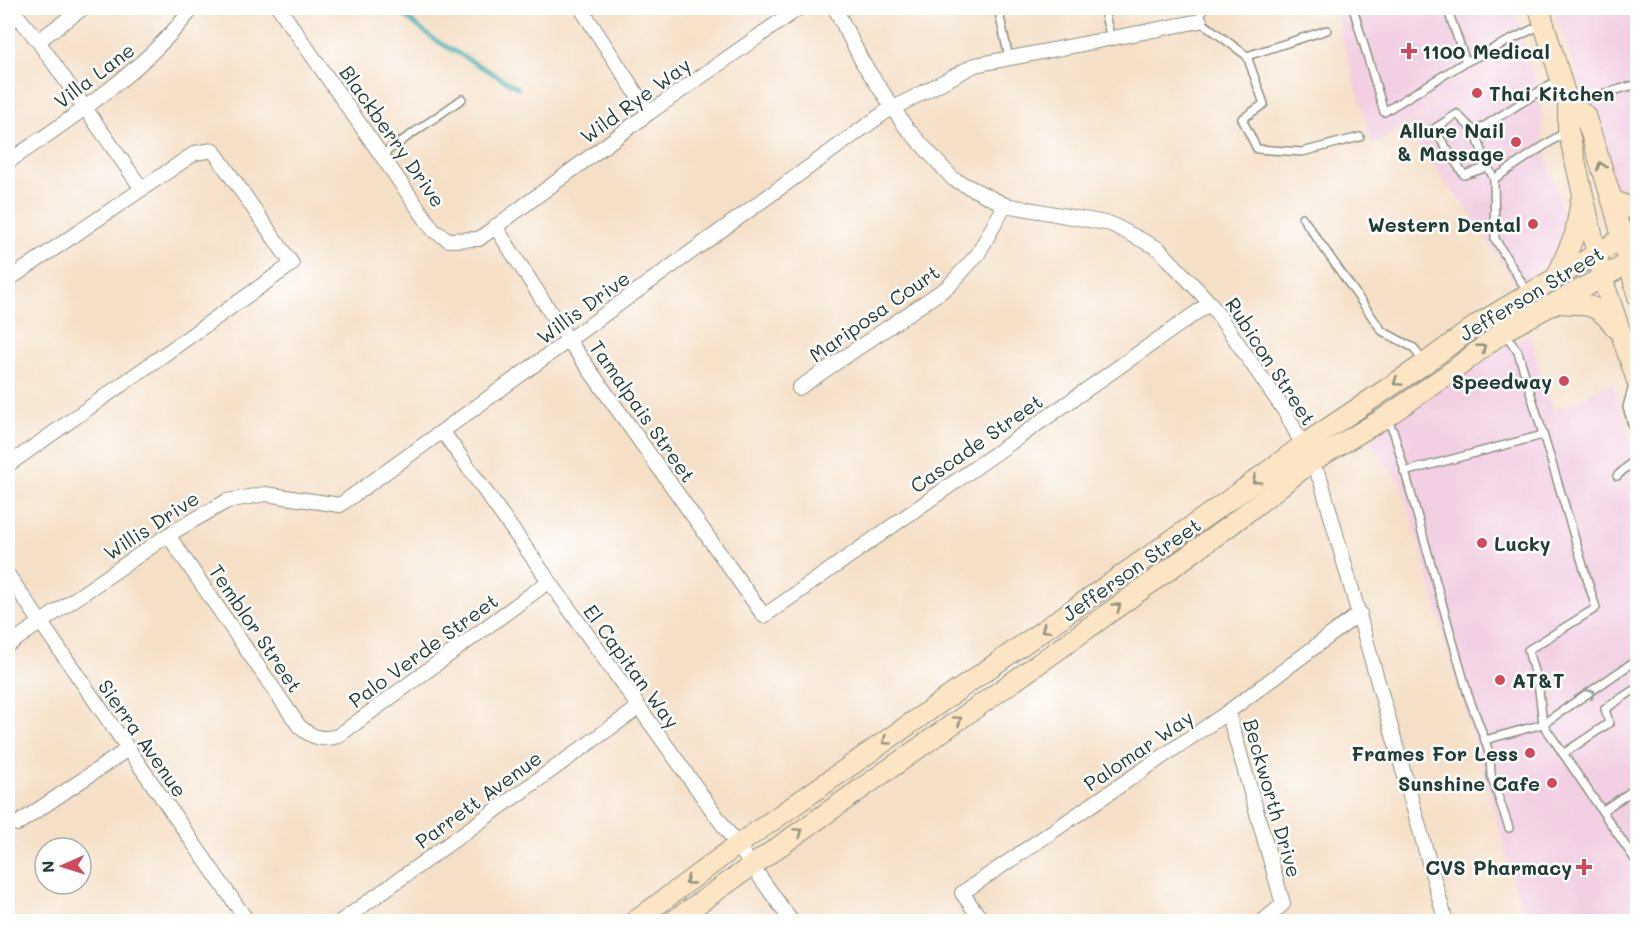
<svg xmlns="http://www.w3.org/2000/svg" width="1645" height="929" viewBox="0 0 1645 929" font-family="Mali,sans-serif">
<style>
.built{fill:#f2cfe2}
.lines{fill:none;stroke-linecap:round;stroke-linejoin:round}
.stream{stroke:#3eafb5;stroke-width:4}
.lane-casing{stroke:#8a8e7e;stroke-width:10}
.street-casing{stroke:#8a8e7e;stroke-width:16}
.secondary-casing{stroke:#8a8e7e;stroke-width:22}
.lane{stroke:#fff;stroke-width:7}
.street{stroke:#fff;stroke-width:14}
.secondary{stroke:#fce5c4;stroke-width:20}
.oneway{stroke:#8e917c}
.oneway2{stroke:#8f9e9a}
.poi-dot{fill:#d1495b;stroke:#fff;stroke-width:2}
.labels{text-anchor:middle;dominant-baseline:central;stroke-width:5;stroke-linejoin:round;paint-order:stroke}
.poi-label{font-size:20px;font-weight:bold;fill:#1f3d34;stroke:#fff;text-anchor:end}
.street-label{font-size:20px;fill:#1f3d34;stroke:#fff}
</style>
<rect width="100%" height="100%" fill="#fff"/>
<filter id="ink" filterUnits="userSpaceOnUse"><feTurbulence type="fractalNoise" baseFrequency=".0167" numOctaves="2"/><feDisplacementMap in="SourceGraphic" scale="12" xChannelSelector="R" yChannelSelector="G"/><feConvolveMatrix kernelMatrix="1 2 1 2 8 2 1 2 1" color-interpolation-filters="sRGB"/></filter>
<filter id="wash" filterUnits="userSpaceOnUse"><feTurbulence type="fractalNoise" baseFrequency=".008" numOctaves="4" result="noise"/><feDisplacementMap in="SourceGraphic" scale="24" xChannelSelector="R" yChannelSelector="G"/><feGaussianBlur stdDeviation="1.35" result="paint"/><feColorMatrix in="noise" values="0 0 0 0 0 0 0 0 0 0 0 0 0 0 0 0 0 1.4 0 .05"/><feComposite in="paint" operator="in"/></filter>
<g filter="url(#wash)">
<rect width="100%" height="100%" fill="#f5e0c7"/>
<g class="built">
<path d="M 1333,8 L 1514,8 L 1542,107 L 1543,143 L 1562,211 L 1564,227 L 1560,245 L 1542,270 L 1517,286 L 1468,211 L 1404,128 L 1460,88 L 1373,146 Z"/>
<path d="M 1554,8 L 1628,8 L 1638,47 L 1637,211 L 1612,200 L 1584,98 Z"/>
<path d="M 1529,333 L 1553,411 L 1614,382 L 1638,467 L 1637,921 L 1525,921 L 1402,485 L 1365,434 Z"/>
</g>
<g class="lines">
<path class="stream" d="M 394,8 L 435,40 L 518,88"/>
</g>
</g>
<g filter="url(#ink)">
<g class="lines">
<g class="lane-casing">
<g id="lane">
<path d="M 998,8 L 1009,58"/>
<path d="M 1103,8 L 1111,38"/>
<path d="M 1203,8 L 1200,21 L 1247,56 L 1327,30"/>
<path d="M 1353,8 L 1384,112 L 1462,64 L 1541,25"/>
<path d="M 1447,8 L 1466,62"/>
<path d="M 1247,56 L 1264,104 L 1242,119 L 1257,149 L 1302,152 L 1360,137"/>
<path d="M 1573,102 L 1638,84"/>
<path d="M 1475,132 L 1488,167 L 1464,175 L 1434,129 L 1457,114 L 1475,132 L 1559,79"/>
<path d="M 383,154 L 462,99"/>
<path d="M 1488,167 L 1494,179 L 1495,239 L 1528,293"/>
<path d="M 1494,179 L 1565,132"/>
<path d="M 1302,217 L 1382,331 L 1414,348 L 1423,362"/>
<path d="M 1505,333 L 1518,352 L 1596,608 L 1528,650 L 1539,690 L 1543,724 L 1638,864"/>
<path d="M 1634,382 L 1627,407 L 1638,444"/>
<path d="M 1387,419 L 1394,433 L 1468,695 L 1485,740 L 1543,724 L 1638,659"/>
<path d="M 1404,472 L 1543,435"/>
<path d="M 1617,476 L 1631,463 L 1638,450"/>
<path d="M 1485,740 L 1490,756 L 1491,775 L 1509,828"/>
<path d="M 1563,754 L 1609,723 L 1605,709 L 1638,687"/>
<path d="M 1602,811 L 1638,787"/>
</g>
</g>
<g class="street-casing">
<g id="street">
<path d="M 11,8 L 38,41 L 142,189"/>
<path d="M 279,8 L 434,231 L 449,240 L 479,239 L 649,113 L 799,8"/>
<path d="M 586,8 L 582,10 L 649,113"/>
<path d="M 835,8 L 863,63 L 905,126 L 953,179 L 1005,205 L 1111,224 L 1159,249 L 1210,303 L 1286,413 L 1321,481 L 1446,922"/>
<path d="M 38,41 L 83,8"/>
<path d="M 8,162 C 76,115 141,73 193,8"/>
<path d="M 495,226 L 569,341 L 764,616 L 1210,303"/>
<path d="M 8,280 L 195,153 L 213,150 L 292,264 L 8,465"/>
<path d="M 799,388 L 949,286 L 978,254 L 1005,205"/>
<path d="M 443,432 L 792,922"/>
<path d="M 168,535 L 299,726 C 311,737 322,741 338,736 L 548,582"/>
<path d="M 8,575 L 248,922"/>
<path d="M 8,645 L 168,535 L 227,501 L 265,494 L 340,505 L 884,113 L 975,65 L 1200,21"/>
<path d="M 1228,712 L 1283,904 L 1262,922"/>
<path d="M 17,824 L 128,749"/>
<path d="M 340,922 L 638,708"/>
<path d="M 983,922 L 962,893 L 1228,712 L 1360,613"/>
</g>
</g>
<g class="secondary-casing">
<g id="secondary">
<path d="M 1539,8 L 1568,103 L 1568,130 L 1602,277 L 1638,384"/>
<path d="M 1568,103 L 1585,115 L 1612,200 L 1638,297"/>
<path d="M 1612,200 L 1638,211"/>
<path d="M 1557,276 L 1575,234 L 1581,200"/>
<path d="M 1555,303 C 1584,304 1597,302 1616,328"/>
<path d="M 634,922 L 736,846 L 1236,495 L 1303,445 L 1424,364 L 1478,324 L 1638,229"/>
<path d="M 672,922 L 1055,652 L 1232,524 L 1311,462 L 1386,417 L 1454,370 L 1504,331 L 1638,258"/>
</g>
</g>
<use href="#lane" class="lane"/>
<use href="#street" class="street"/>
<use href="#secondary" class="secondary"/>
</g>
<defs><path id="oneway-chevron" d="M-2-3.5L2.5 0L-2 3.5" fill="none" stroke-width="1.6" stroke-linecap="round" stroke-linejoin="round" transform="scale(1.5)"/></defs>
<g class="oneway">
<use href="#oneway-chevron" transform="translate(1601 166) rotate(-108)"/>
<use href="#oneway-chevron" transform="translate(1482 348) rotate(-39)"/>
<use href="#oneway-chevron" transform="translate(1397 382) rotate(146)"/>
<use href="#oneway-chevron" transform="translate(1256 480) rotate(143)"/>
<use href="#oneway-chevron" transform="translate(1117 607) rotate(-36)"/>
<use href="#oneway-chevron" transform="translate(1045 629) rotate(145)"/>
<use href="#oneway-chevron" transform="translate(958 720) rotate(-35)"/>
<use href="#oneway-chevron" transform="translate(886 741) rotate(145)"/>
<use href="#oneway-chevron" transform="translate(799 832) rotate(-35)"/>
<use href="#oneway-chevron" transform="translate(689 881) rotate(144)"/>
</g>
<use class="oneway2" href="#oneway-chevron" transform="translate(1591 693) rotate(-35)"/>
</g>
<g class="poi-dot">
<path d="M1406 42h6v6h6v6h-6v6h-6v-6h-6v-6h6z"/>
<circle cx="1477" cy="93" r="6"/>
<circle cx="1516" cy="142" r="6"/>
<circle cx="1533" cy="224" r="6"/>
<circle cx="1564" cy="381" r="6"/>
<circle cx="1482" cy="543" r="6"/>
<circle cx="1500" cy="680" r="6"/>
<circle cx="1530" cy="753" r="6"/>
<circle cx="1552" cy="783" r="6"/>
<path d="M1581 858h6v6h6v6h-6v6h-6v-6h-6v-6h6z"/>
</g>
<g class="labels">
<g class="poi-label">
<text x="1422" y="51" text-anchor="start">1100 Medical</text>
<text x="1489" y="93" text-anchor="start">Thai Kitchen</text>
<text x="1504" y="130">Allure Nail<tspan x="1504" dy="23">&amp; Massage</tspan></text>
<text x="1521" y="224">Western Dental</text>
<text x="1552" y="381">Speedway</text>
<text x="1494" y="543" text-anchor="start">Lucky</text>
<text x="1512" y="680" text-anchor="start">AT&amp;T</text>
<text x="1518" y="753">Frames For Less</text>
<text x="1540" y="783">Sunshine Cafe</text>
<text x="1572" y="867">CVS Pharmacy</text>
</g>
<g class="street-label">
<text transform="translate(94 75) rotate(-37)">Villa Lane</text>
<text transform="translate(635 100) rotate(-36)">Wild Rye Way</text>
<text transform="translate(393 136) rotate(55)">Blackberry Drive</text>
<text transform="translate(1531 293) rotate(-31)">Jefferson Street</text>
<text transform="translate(583 307) rotate(-36)">Willis Drive</text>
<text transform="translate(874 313) rotate(-35)">Mariposa Court</text>
<text transform="translate(1271 361) rotate(57)">Rubicon Street</text>
<text transform="translate(643 411) rotate(55)">Tamalpais Street</text>
<text transform="translate(976 443) rotate(-35)">Cascade Street</text>
<text transform="translate(151 525) rotate(-33)">Willis Drive</text>
<text transform="translate(1131 569) rotate(-35)">Jefferson Street</text>
<text transform="translate(256 628) rotate(56)">Temblor Street</text>
<text transform="translate(423 650) rotate(-36)">Palo Verde Street</text>
<text transform="translate(632 666) rotate(54)">El Capitan Way</text>
<text transform="translate(143 738) rotate(55)">Sierra Avenue</text>
<text transform="translate(1138 750) rotate(-34)">Palomar Way</text>
<text transform="translate(1273 798) rotate(74)">Beckworth Drive</text>
<text transform="translate(478 799) rotate(-36)">Parrett Avenue</text>
</g>
</g>
<rect width="1645" height="929" fill="none" stroke="#fff" stroke-width="30"/>
<g transform="translate(63 866) rotate(267)"><circle r="28" fill="#ffffff" stroke="#a5b1ae" stroke-width="1.5"/>
<path d="M0-4.5L10 22L0 15L-10 22Z" fill="#d1495b"/>
<text y="-9" font-size="16" font-weight="bold" text-anchor="middle" fill="#1f3d34">N</text>
</g>
</svg>
